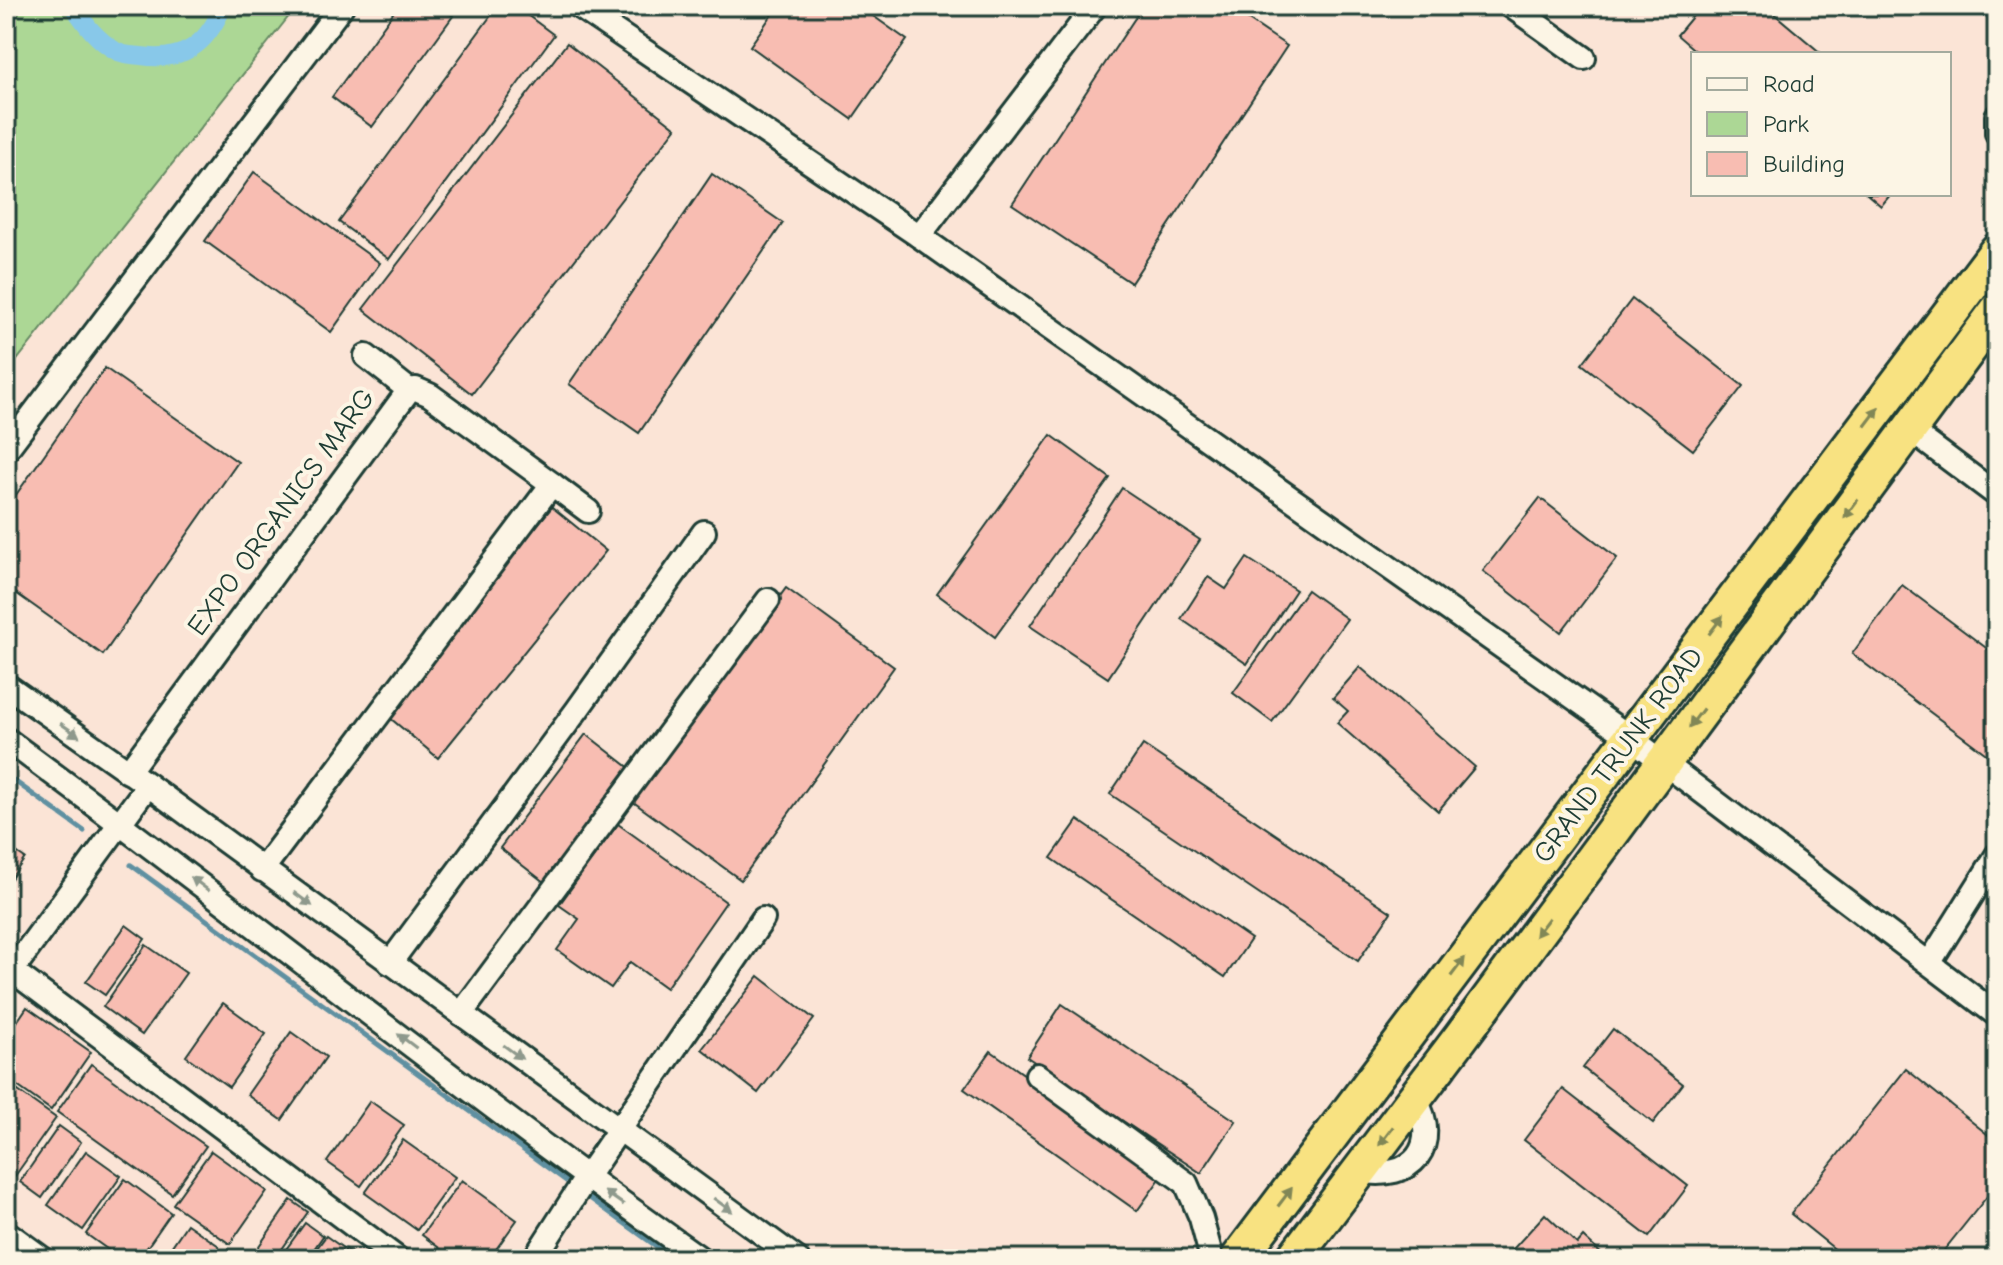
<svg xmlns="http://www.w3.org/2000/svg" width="2003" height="1265" viewBox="0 0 2003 1265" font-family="'Comic Neue',sans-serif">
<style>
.green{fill:#acd795;stroke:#668a64;stroke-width:2}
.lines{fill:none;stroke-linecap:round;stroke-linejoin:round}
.stream{stroke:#5e90a1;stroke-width:5}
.canal{stroke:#88c8e9;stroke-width:18}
.building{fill:#f8bdb2;stroke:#1f3d34;stroke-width:2}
.minor-casing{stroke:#1f3d34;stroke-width:28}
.highway-casing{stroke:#1f3d34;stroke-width:40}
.path{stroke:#1f3d34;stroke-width:3;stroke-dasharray:2 6;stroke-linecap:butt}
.minor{stroke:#fcf5e5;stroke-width:22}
.highway{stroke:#f8e281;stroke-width:34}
.oneway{fill:#818757}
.oneway2{fill:#8e998c}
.labels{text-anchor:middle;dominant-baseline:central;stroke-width:8;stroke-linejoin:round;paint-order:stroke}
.street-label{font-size:28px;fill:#1f3d34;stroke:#fcf5e5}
</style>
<rect width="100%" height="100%" fill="#fbe4d6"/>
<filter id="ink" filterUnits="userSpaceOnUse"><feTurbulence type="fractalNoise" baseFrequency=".0125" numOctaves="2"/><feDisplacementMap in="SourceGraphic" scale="16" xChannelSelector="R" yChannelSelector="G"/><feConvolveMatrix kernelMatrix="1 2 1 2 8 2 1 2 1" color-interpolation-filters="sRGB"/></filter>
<g filter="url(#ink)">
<path class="green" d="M 6,6 L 297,6 L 6,374 Z"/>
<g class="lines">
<g class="stream">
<path d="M 6,775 L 84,831"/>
<path d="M 131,865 L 573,1186"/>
<path d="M 591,1199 L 674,1259"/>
</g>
<path class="canal" d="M 73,6 C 85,24 97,40 116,51 C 123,55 133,55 141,56 C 183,62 207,45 223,6"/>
</g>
<g class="building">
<path d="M 398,6 L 439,6 L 453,16 L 372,127 L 332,97 Z"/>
<path d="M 498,6 L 515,6 L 554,35 L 389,259 L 339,222 Z"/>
<path d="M 778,6 L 859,6 L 907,40 L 852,119 L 750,46 Z"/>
<path d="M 1143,6 L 1228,6 L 1287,46 L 1131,283 L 1012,204 Z"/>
<path d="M 1701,6 L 1765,6 L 1822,54 L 1699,54 L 1677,35 Z"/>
<path d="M 567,43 L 676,128 L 472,394 L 363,309 Z"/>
<path d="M 254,172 L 380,263 L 331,332 L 205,241 Z"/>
<path d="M 712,174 L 783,223 L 639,433 L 569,384 Z"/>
<path d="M 1867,194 L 1891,194 L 1881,206 Z"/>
<path d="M 1632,299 L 1743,386 L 1693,450 L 1582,364 Z"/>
<path d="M 105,368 L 238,462 L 103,655 L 6,586 L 6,509 Z"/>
<path d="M 1051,435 L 1110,478 L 995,637 L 937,594 Z"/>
<path d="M 1122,488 L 1200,540 L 1108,678 L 1030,626 Z"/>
<path d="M 1540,498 L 1617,558 L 1561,632 L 1483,571 Z"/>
<path d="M 552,507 L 606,551 L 438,758 L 384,713 Z"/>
<path d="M 1247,558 L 1296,590 L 1247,664 L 1181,619 L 1208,577 L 1226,589 Z"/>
<path d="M 1902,585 L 1997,656 L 1997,762 L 1852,654 Z"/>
<path d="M 786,588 L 894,667 L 741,880 L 632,801 Z"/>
<path d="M 1307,590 L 1347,619 L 1272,722 L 1233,693 Z"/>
<path d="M 1360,667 L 1475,767 L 1438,811 L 1337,723 L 1348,711 L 1333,698 Z"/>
<path d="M 586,734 L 631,769 L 544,882 L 500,848 Z"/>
<path d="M 1143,745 L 1391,912 L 1358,961 L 1110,794 Z"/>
<path d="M 1078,820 L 1251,939 L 1225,977 L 1051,858 Z"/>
<path d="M 618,824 L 726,902 L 666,988 L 630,962 L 611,988 L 557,950 L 579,919 L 559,905 Z"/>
<path d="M 6,845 L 25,858 L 6,886 Z"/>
<path d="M 126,925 L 145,939 L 105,995 L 86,982 Z"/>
<path d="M 146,945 L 186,973 L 142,1035 L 103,1007 Z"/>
<path d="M 759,976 L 814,1019 L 758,1093 L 702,1049 Z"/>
<path d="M 223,1003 L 266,1034 L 229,1087 L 186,1056 Z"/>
<path d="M 1062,1004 L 1236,1121 L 1201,1173 L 1027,1057 Z"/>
<path d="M 27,1007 L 91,1052 L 51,1110 L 6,1078 L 6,1038 Z"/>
<path d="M 1613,1029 L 1683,1084 L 1653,1123 L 1583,1068 Z"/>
<path d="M 291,1032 L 326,1057 L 282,1120 L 247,1095 Z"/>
<path d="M 991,1051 L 1164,1173 L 1137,1211 L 964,1089 Z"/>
<path d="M 91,1064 L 206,1146 L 172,1194 L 57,1112 Z"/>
<path d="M 1906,1069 L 1997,1142 L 1997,1184 L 1937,1259 L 1847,1259 L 1791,1214 Z"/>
<path d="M 11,1086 L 56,1118 L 15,1176 L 6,1170 L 6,1093 Z"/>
<path d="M 1563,1089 L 1688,1186 L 1649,1237 L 1524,1140 Z"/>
<path d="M 370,1101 L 404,1125 L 361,1186 L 327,1162 Z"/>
<path d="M 59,1126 L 81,1142 L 42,1198 L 20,1182 Z"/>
<path d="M 403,1140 L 455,1177 L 417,1230 L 365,1193 Z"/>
<path d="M 86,1151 L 121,1176 L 83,1230 L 48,1205 Z"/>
<path d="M 211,1151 L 267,1191 L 230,1244 L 173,1204 Z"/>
<path d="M 125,1179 L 171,1213 L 139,1259 L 121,1259 L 86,1234 Z"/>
<path d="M 462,1180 L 517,1220 L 489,1259 L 454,1259 L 422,1235 Z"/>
<path d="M 291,1200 L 308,1212 L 275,1259 L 250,1259 Z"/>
<path d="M 1545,1214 L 1577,1244 L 1583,1237 L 1607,1259 L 1504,1259 Z"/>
<path d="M 305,1223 L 323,1236 L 307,1259 L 279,1259 Z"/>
<path d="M 187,1224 L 219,1246 L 210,1259 L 163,1259 Z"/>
<path d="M 326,1236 L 343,1248 L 336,1259 L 309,1259 Z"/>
<path d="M 346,1249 L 360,1259 L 339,1259 Z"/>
</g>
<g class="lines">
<g class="minor-casing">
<g id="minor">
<path d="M 578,6 L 919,236 L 1631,738 L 1997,1015"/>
<path d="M 1511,6 L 1584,58"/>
<path d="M 1997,116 L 1997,133"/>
<path d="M 919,236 L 1095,6"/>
<path d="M 366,356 L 409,390"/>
<path d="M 1910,430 L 1997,495"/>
<path d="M 6,450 L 342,6"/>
<path d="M 552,484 L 588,511"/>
<path d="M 6,685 L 148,785 L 797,1259"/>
<path d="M 6,739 C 239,910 464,1092 701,1259"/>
<path d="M 128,772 L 409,390 L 416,389 L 430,395 L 552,484 L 262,870"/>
<path d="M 1930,962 L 1997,855"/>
<path d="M 390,963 L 577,710 L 704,532"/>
<path d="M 6,966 L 398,1259"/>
<path d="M 6,979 L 148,785"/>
<path d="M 461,1014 L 768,600"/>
<path d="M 1037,1075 L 1186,1183 L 1201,1218 L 1212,1259"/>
<path d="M 1360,1171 C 1413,1182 1442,1146 1415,1098"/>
<path d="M 6,1232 L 43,1259"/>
<path d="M 534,1259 L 586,1178 L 763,919"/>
</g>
</g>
<g class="highway-casing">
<g id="highway">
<path d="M 1238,1259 L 1997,251"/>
<path d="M 1293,1259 L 1461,1037 L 1997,311"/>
</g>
</g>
<path class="path" d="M 718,1249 L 731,1259"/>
<use href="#minor" class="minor"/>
<use href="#highway" class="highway"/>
</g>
<defs><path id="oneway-solid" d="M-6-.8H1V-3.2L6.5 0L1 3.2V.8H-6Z" transform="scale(2)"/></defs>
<g class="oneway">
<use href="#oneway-solid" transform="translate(1872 417) rotate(-53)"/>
<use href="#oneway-solid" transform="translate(1851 509) rotate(126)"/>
<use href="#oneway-solid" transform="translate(1716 625) rotate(-53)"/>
<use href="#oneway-solid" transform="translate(1696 718) rotate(127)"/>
<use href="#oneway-solid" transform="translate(1542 927) rotate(127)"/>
<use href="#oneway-solid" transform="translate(1458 967) rotate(-53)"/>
<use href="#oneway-solid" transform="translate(1386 1136) rotate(127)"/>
<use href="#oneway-solid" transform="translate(1285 1197) rotate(-53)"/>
</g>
<g class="oneway2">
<use href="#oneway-solid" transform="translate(70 730) rotate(35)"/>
<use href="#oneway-solid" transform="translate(200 884) rotate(-143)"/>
<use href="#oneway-solid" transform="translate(303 899) rotate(36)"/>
<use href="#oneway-solid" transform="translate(407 1041) rotate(-143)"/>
<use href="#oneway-solid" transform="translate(513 1052) rotate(36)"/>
<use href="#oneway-solid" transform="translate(614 1198) rotate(-145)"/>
<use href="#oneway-solid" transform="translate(723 1205) rotate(36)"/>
</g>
</g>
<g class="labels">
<g class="street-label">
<text transform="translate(281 512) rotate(-54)">EXPO ORGANICS MARG</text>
<text transform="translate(1618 755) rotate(-53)">GRAND TRUNK ROAD</text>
</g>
</g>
<rect width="2003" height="1265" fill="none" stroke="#fcf5e5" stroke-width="32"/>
<rect x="16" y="16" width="1971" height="1233" fill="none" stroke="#1f3d34" stroke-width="3" filter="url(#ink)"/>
<rect x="1691" y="52" width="260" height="144" fill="#fcf5e5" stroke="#a4ab9e" stroke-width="2"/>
<rect x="1707" y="78" width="40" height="12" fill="#fcf5e5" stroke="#a4ab9e" stroke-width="2"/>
<text x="1763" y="92" font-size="24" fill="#1f3d34">Road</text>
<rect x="1707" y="112" width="40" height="24" fill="#acd795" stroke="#a4ab9e" stroke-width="2"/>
<text x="1763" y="132" font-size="24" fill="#1f3d34">Park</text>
<rect x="1707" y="152" width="40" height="24" fill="#f8bdb2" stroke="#a4ab9e" stroke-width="2"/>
<text x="1763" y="172" font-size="24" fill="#1f3d34">Building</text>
</svg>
